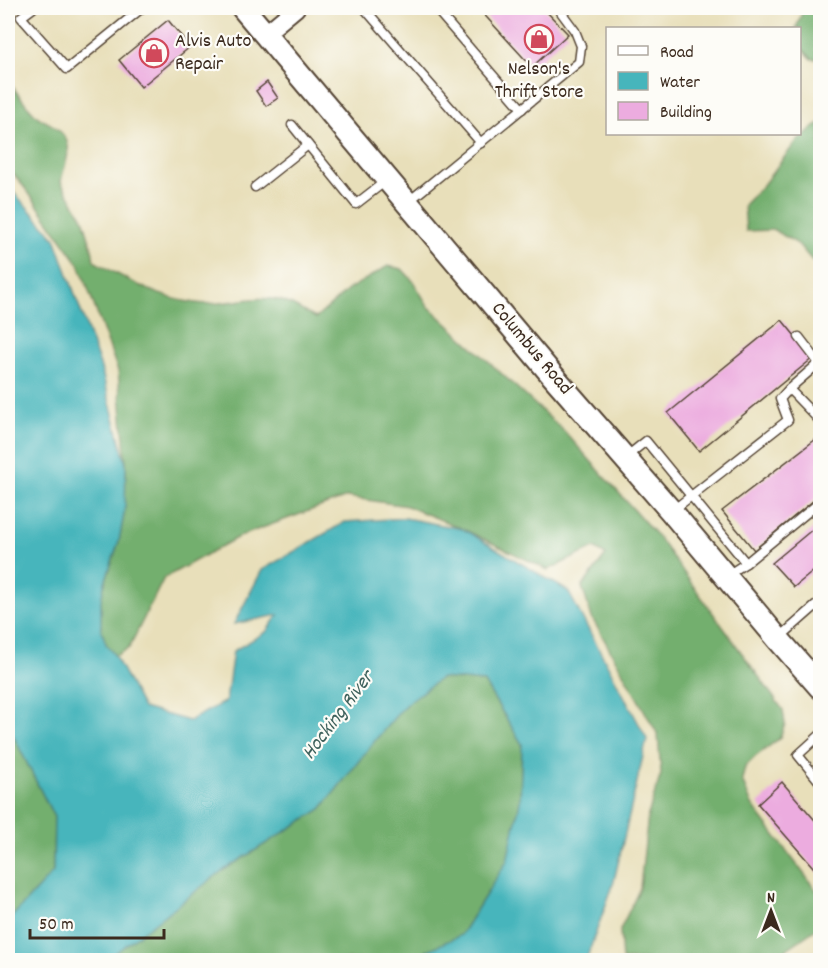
<svg xmlns="http://www.w3.org/2000/svg" width="828" height="968" viewBox="0 0 828 968" font-family="Dekko,sans-serif">
<style>
.forest{fill:#73af6e;stroke:#576c46;stroke-width:1.5}
.water{fill:#46b5bc;stroke:#40706d;stroke-width:1.5}
.building{fill:#ecacdf}
.lines{fill:none;stroke-linecap:round;stroke-linejoin:round}
.service-casing{stroke:#554535;stroke-width:11}
.minor-casing{stroke:#554535;stroke-width:20}
.secondary-casing{stroke:#554535;stroke-width:26}
.service{stroke:#fff;stroke-width:8}
.minor{stroke:#fff;stroke-width:16}
.secondary{stroke:#fff;stroke-width:22}
.labels{text-anchor:middle;dominant-baseline:central;stroke-width:4.5;stroke-linejoin:round;paint-order:stroke}
.poi-label{font-size:20px;fill:#3b2a1e;stroke:#fdfcf7;text-anchor:start}
.street-label{font-size:20px;fill:#3b2a1e;stroke:#fdfcf7}
.water-label{font-size:21px;font-style:italic;fill:#3f625d;stroke:#fdfcf7}
</style>
<rect width="100%" height="100%" fill="#fdfcf7"/>
<filter id="ink" filterUnits="userSpaceOnUse"><feTurbulence type="fractalNoise" baseFrequency=".0167" numOctaves="2"/><feDisplacementMap in="SourceGraphic" scale="12" xChannelSelector="R" yChannelSelector="G"/><feConvolveMatrix kernelMatrix="1 2 1 2 8 2 1 2 1" color-interpolation-filters="sRGB"/></filter>
<filter id="wash" filterUnits="userSpaceOnUse"><feTurbulence type="fractalNoise" baseFrequency=".008" numOctaves="4" result="noise"/><feDisplacementMap in="SourceGraphic" scale="24" xChannelSelector="R" yChannelSelector="G"/><feGaussianBlur stdDeviation="1.35" result="paint"/><feColorMatrix in="noise" values="0 0 0 0 0 0 0 0 0 0 0 0 0 0 0 0 0 1.4 0 .05"/><feComposite in="paint" operator="in"/></filter>
<g filter="url(#wash)">
<rect width="100%" height="100%" fill="#e8dfba"/>
<g class="forest">
<path d="M 804,8 L 820,8 L 820,59 L 812,59 L 800,46 L 800,28 L 796,28 Z"/>
<path d="M 8,81 C 17,92 25,104 35,114 C 40,120 49,122 55,127 C 78,144 65,159 61,182 L 83,218 L 92,248 L 94,261 C 126,279 159,299 196,303 C 222,307 255,294 279,300 C 290,302 305,313 316,318 L 349,289 L 388,266 L 402,269 L 413,281 L 428,306 L 565,432 L 658,537 L 783,710 L 785,724 L 780,738 L 755,757 L 745,767 L 742,780 L 752,805 L 820,895 L 820,924 L 816,929 L 787,949 L 779,960 L 622,960 L 620,930 L 640,888 L 648,815 L 661,774 L 658,735 L 592,618 L 582,587 L 606,555 L 594,548 L 548,570 L 463,529 L 407,506 L 347,497 L 240,536 L 164,578 L 129,648 L 115,656 L 106,644 L 101,630 L 101,600 L 104,586 L 119,541 L 125,509 L 126,464 L 118,371 L 79,264 L 28,192 L 8,167 Z"/>
<path d="M 820,123 L 820,270 L 798,244 L 774,230 L 746,231 L 744,205 L 763,185 L 796,142 Z"/>
<path d="M 441,678 L 484,682 L 522,744 L 520,802 L 507,861 L 461,935 L 407,960 L 106,960 L 222,871 L 321,809 L 377,738 L 406,704 Z"/>
<path d="M 8,725 L 54,817 L 53,872 L 8,921 Z"/>
</g>
<path class="water" d="M 8,186 L 55,238 L 101,368 L 126,464 L 125,509 L 119,541 L 104,585 L 101,600 L 101,629 L 106,644 L 115,656 L 143,708 L 189,721 L 226,701 L 233,651 L 266,632 L 278,615 L 234,624 L 262,570 L 345,522 L 405,518 L 463,529 L 568,591 L 647,739 L 613,885 L 586,960 L 407,960 L 461,935 L 507,861 L 520,802 L 522,744 L 484,682 L 441,678 L 406,704 L 377,738 L 321,809 L 222,871 L 106,960 L 8,960 L 8,921 L 53,872 L 54,817 L 8,725 Z"/>
<g id="blocks">
<g class="building">
<path d="M 478,8 L 543,8 L 568,34 L 532,67 Z"/>
<path d="M 168,20 L 190,47 L 141,87 L 119,60 Z"/>
<path d="M 267,82 L 278,98 L 266,106 L 256,91 Z"/>
<path d="M 782,320 L 813,358 L 699,451 L 668,413 Z"/>
<path d="M 820,436 L 820,495 L 754,550 L 722,511 Z"/>
<path d="M 820,523 L 820,566 L 794,587 L 772,563 Z"/>
<path d="M 782,782 L 820,826 L 820,875 L 758,804 Z"/>
</g>
</g>
</g>
<g filter="url(#ink)">
<use href="#blocks" fill-opacity="0" stroke="#554535" stroke-width="1.5"/>
<g class="lines">
<g class="service-casing">
<g id="service">
<path d="M 33,8 L 21,17 L 67,69 L 142,8"/>
<path d="M 364,8 L 481,143"/>
<path d="M 435,8 L 522,109"/>
<path d="M 292,125 L 356,204 L 387,180"/>
<path d="M 255,187 L 308,145"/>
<path d="M 408,202 L 579,62 L 581,46 L 575,31 L 558,8"/>
<path d="M 820,385 L 820,386"/>
<path d="M 789,389 L 819,420 L 820,420"/>
<path d="M 626,457 L 646,441 L 746,563"/>
<path d="M 672,511 L 788,420 L 780,399 L 789,389 L 819,363 L 799,337"/>
<path d="M 726,576 L 746,563 L 820,502"/>
<path d="M 778,639 L 820,602"/>
<path d="M 820,735 L 798,755 L 820,782"/>
</g>
</g>
<g class="minor-casing">
<path id="minor" d="M 266,33 L 296,8"/>
</g>
<g class="secondary-casing">
<path id="secondary" d="M 243,8 L 553,376 L 671,511 L 778,639 L 820,687"/>
</g>
<use href="#service" class="service"/>
<use href="#minor" class="minor"/>
<use href="#secondary" class="secondary"/>
</g>
</g>
<defs>
<g id="shop-ring" transform="scale(1.5)"><circle r="9.5" fill="#fdfcf7" stroke="#d1495b" stroke-width="1.5"/><path d="M-5-2.5h2.3a2.7 3.5 0 0 1 5.4 0H5L5.5 6h-11ZM-1.5-2.5h3a1.5 2.3 0 0 0-3 0Z" fill="#d1495b"/></g>
</defs>
<g fill-rule="evenodd">
<use href="#shop-ring" x="539" y="39"/>
<use href="#shop-ring" x="154" y="53"/>
</g>
<g class="labels">
<g class="poi-label">
<text x="175" y="42">Alvis Auto<tspan x="175" dy="23">Repair</tspan></text>
<text x="539" y="70" text-anchor="middle">Nelson's<tspan x="539" dy="23">Thrift Store</tspan></text>
</g>
<g class="street-label">
<text transform="translate(531 349) rotate(50)">Columbus Road</text>
</g>
<g class="water-label">
<text transform="translate(339 716) rotate(-53)">Hocking River</text>
</g>
</g>
<rect width="828" height="968" fill="none" stroke="#fdfcf7" stroke-width="30"/>
<rect x="606" y="27" width="195" height="108" fill="#fdfcf7" stroke="#afa8a0" stroke-width="1.5"/>
<rect x="618" y="46" width="30" height="9" fill="#ffffff" stroke="#afa8a0" stroke-width="1.5"/>
<text x="660" y="57" font-size="18" fill="#3b2a1e">Road</text>
<rect x="618" y="72" width="30" height="18" fill="#46b5bc" stroke="#afa8a0" stroke-width="1.5"/>
<text x="660" y="87" font-size="18" fill="#3b2a1e">Water</text>
<rect x="618" y="102" width="30" height="18" fill="#ecacdf" stroke="#afa8a0" stroke-width="1.5"/>
<text x="660" y="117" font-size="18" fill="#3b2a1e">Building</text>
<g transform="translate(771 911)" stroke="#fdfcf7" stroke-width="4.5" paint-order="stroke">
<path d="M0-4.5L10 22L0 15L-10 22Z" fill="#3b2a1e"/>
<text y="-9" font-size="16" font-weight="bold" text-anchor="middle" fill="#3b2a1e">N</text>
</g>
<path d="M30 929v9h134v-9" fill="none" stroke="#3b2a1e" stroke-width="3"/>
<text x="39" y="929" font-size="18" fill="#3b2a1e" stroke="#fdfcf7" stroke-width="4.5" paint-order="stroke">50 m</text>
</svg>
